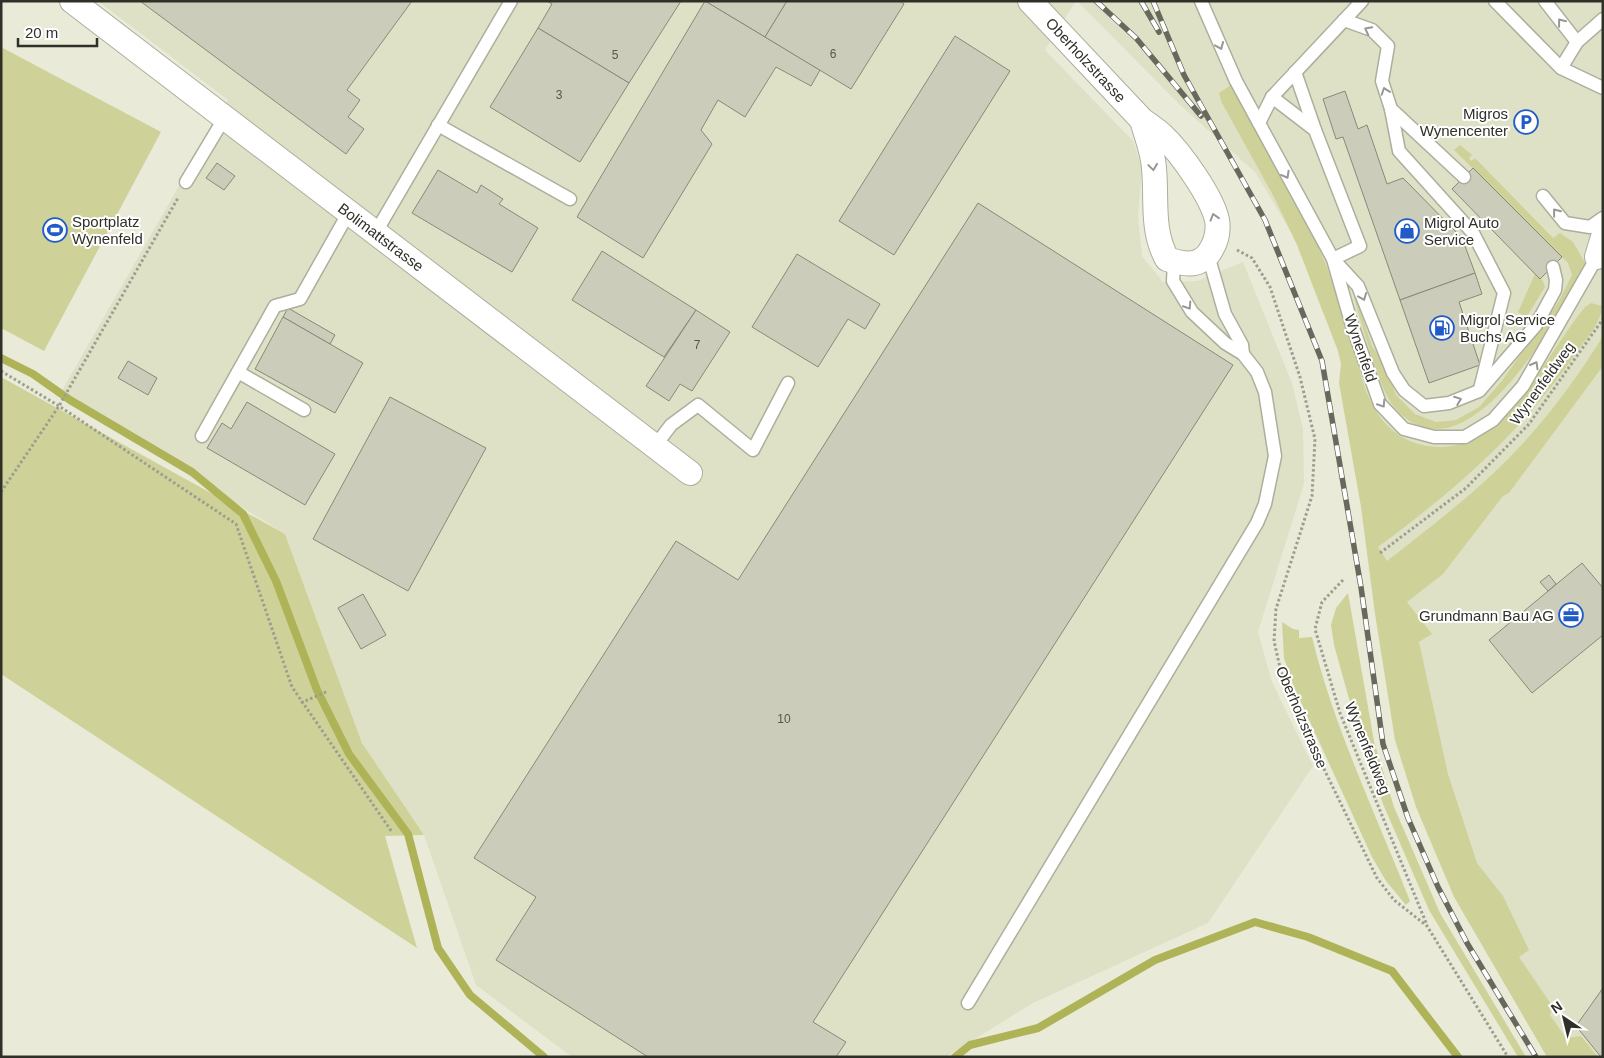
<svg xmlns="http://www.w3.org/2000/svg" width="1604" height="1058" viewBox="0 0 1604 1058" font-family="Helvetica,sans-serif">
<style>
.built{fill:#dfe1c6}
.green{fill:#ced298}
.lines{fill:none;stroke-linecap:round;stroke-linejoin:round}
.stream{stroke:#afb358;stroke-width:8}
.building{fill:#cbcdba;stroke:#888a78}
.lane-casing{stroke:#adae9c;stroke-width:15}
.street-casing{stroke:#adae9c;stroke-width:26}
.path{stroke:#9c9e90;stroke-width:3;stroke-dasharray:2.5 2.5;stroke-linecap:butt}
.lane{stroke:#fff;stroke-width:12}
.street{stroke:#fff;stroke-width:24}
.rail-casing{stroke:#67695d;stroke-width:5.5}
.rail{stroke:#fff;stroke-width:4;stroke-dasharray:11;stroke-linecap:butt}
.oneway{stroke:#979894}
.labels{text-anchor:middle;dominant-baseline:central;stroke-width:4;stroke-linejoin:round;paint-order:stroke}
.number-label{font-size:12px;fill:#56574c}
.street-label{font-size:15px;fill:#2f3028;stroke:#fff}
.poi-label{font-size:15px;fill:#2f3028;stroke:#fff;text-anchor:start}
</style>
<rect width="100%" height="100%" fill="#e9ebd8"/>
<g class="built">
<path d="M 98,1 L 1076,1 L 1045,50 L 1133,141 L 1142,168 L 1138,217 L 1142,256 L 1163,282 L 1197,281 L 1243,262 L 1292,383 L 1303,429 L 1304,484 L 1258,632 L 1272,682 L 1313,766 L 1208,923 L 1033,1003 L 946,1057 L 572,1057 L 476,985 L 424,835 L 362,743 L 285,534 L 60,394 L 228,100 Z"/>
<path d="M 1077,1 L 1603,1 L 1603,1057 L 1576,1057 L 1477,933 L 1381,632 L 1375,509 L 1337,342 L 1297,242 L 1255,172 L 1181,106 Z"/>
</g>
<g class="green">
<path d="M 1,47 L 161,132 L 44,351 L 1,328 Z"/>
<path d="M 1231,85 C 1263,147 1302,205 1328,270 C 1337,293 1345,317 1352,342 C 1360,370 1365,402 1386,424 C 1409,449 1448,454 1477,437 C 1523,411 1552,347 1585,307 L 1591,303 L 1602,306 C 1602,321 1587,338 1579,349 C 1521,433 1459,487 1378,547 L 1387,561 C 1438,521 1491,481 1533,432 C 1559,402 1582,370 1603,336 L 1603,366 L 1509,493 L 1503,496 L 1443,574 L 1407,602 L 1432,634 L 1419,642 L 1448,774 L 1477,863 L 1503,896 L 1529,950 L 1519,957 L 1553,1007 L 1550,1015 L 1566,1038 L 1581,1036 L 1598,1057 L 1547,1057 L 1454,897 L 1416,807 L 1395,740 L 1375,614 L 1361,507 L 1339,383 L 1341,364 L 1338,351 L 1297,245 L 1275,199 L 1222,103 L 1219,93 Z"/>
<path d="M 1460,145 L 1472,155 L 1469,158 L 1471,161 L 1475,158 L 1553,238 L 1560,233 L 1573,242 L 1587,266 C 1559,314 1467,489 1395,408 C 1379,390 1362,324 1354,298 L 1356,298 L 1372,346 L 1386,367 L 1396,395 L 1415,414 L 1436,422 L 1448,421 L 1456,420 L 1479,407 L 1501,382 L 1559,301 L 1572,275 L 1568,263 L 1454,150 Z"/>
<path d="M 1535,274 L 1543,281 L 1545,287 L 1526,318 L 1518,312 Z"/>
<path d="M 1,377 L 285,534 L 362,743 L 424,835 L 385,836 L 417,948 L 1,674 Z"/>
<path d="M 1348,593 L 1374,741 L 1394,807 L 1440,913 L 1526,1057 L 1518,1057 L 1429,910 L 1383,804 L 1365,756 L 1334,645 L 1331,625 L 1336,608 Z"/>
<path d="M 1282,622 L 1293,629 L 1299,630 L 1299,638 L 1312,637 C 1334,728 1376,814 1410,901 L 1406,905 L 1386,881 L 1372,857 L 1294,687 L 1284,658 Z"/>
</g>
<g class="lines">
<g class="stream">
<path d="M 1,358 L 33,374 L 70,400 L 192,472 L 243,514 L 276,581 L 317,690 L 349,754 L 408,834 L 438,948 L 470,995 L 544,1057"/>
<path d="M 955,1057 L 970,1045 L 1038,1028 L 1155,960 L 1255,922 L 1308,937 L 1392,971 L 1458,1057"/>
</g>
</g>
<g class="building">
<path d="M 140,1 L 412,1 L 347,90 L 360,100 L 348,117 L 364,129 L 346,154 Z"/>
<path d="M 547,1 L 681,1 L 629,83 L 538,28 L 552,4 Z"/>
<path d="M 705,1 L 787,1 L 765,37 Z"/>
<path d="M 705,1 L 820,70 L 811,86 L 776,67 L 745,117 L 718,100 L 701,130 L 712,144 L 643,258 L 577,217 Z"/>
<path d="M 787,1 L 900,1 L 904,4 L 851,89 L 765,37 Z"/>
<path d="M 538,28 L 629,83 L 580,162 L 490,107 Z"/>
<path d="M 955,36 L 1010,71 L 894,255 L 839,221 Z"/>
<path d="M 1345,91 L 1358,129 L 1367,125 L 1387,184 L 1403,178 L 1462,238 L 1475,273 L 1400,300 L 1343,137 L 1336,139 L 1323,99 Z"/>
<path d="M 217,163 L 235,176 L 224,190 L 206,178 Z"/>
<path d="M 1473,168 L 1562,257 L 1540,279 L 1452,189 Z"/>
<path d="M 438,170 L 477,193 L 481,185 L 503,199 L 499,204 L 538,228 L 512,272 L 412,213 Z"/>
<path d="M 978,203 L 1233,365 L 813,1022 L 846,1042 L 836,1057 L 648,1057 L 496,960 L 536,897 L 474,858 L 676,541 L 738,580 Z"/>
<path d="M 602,251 L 696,310 L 664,357 L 572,300 Z"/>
<path d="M 797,254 L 880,304 L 865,329 L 848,319 L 818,367 L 752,327 Z"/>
<path d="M 1475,273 L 1482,294 L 1459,302 L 1480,365 L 1429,383 L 1400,300 Z"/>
<path d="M 288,308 L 335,335 L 330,344 L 283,317 Z"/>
<path d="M 696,310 L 730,332 L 692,391 L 680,384 L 669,401 L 646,386 Z"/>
<path d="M 283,317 L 363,363 L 335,413 L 255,369 Z"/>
<path d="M 128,361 L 157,378 L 148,395 L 118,378 Z"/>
<path d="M 390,397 L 486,448 L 408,591 L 313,539 Z"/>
<path d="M 247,402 L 335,454 L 305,505 L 207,448 L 222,423 L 231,429 Z"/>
<path d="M 1582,563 L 1603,588 L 1603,635 L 1532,693 L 1489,640 Z"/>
<path d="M 1549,575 L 1556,584 L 1548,591 L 1540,582 Z"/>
<path d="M 363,594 L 386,635 L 361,649 L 338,608 Z"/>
<path d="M 1603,988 L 1603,1057 L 1601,1057 L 1576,1026 Z"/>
</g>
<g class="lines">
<g class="lane-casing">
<g id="lane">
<path d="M 1201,1 L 1236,81 L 1333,259 L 1351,322 L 1380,404 L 1404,429 L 1434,437 L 1465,437 L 1493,420 L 1523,386 L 1597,257 L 1600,261"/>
<path d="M 1495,1 L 1561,68"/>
<path d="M 1545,1 L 1577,42"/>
<path d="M 1603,19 L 1577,42 L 1561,68 L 1603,88"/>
<path d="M 1344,20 L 1372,30 L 1388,46 L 1382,81 L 1391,109 L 1464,177"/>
<path d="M 1295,72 L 1315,130"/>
<path d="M 1272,97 L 1315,130 L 1360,246 L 1333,259 L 1358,286 L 1393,373 L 1404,390 L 1424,406 L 1449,403 L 1479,391 L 1536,325 L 1555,290 L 1556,280 L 1553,267"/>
<path d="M 1391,109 L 1399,151 L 1473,233 L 1504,293 L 1480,389"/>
<path d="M 1259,123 L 1272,97 L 1362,1"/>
<path d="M 438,125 L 570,199"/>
<path d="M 186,182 L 225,117"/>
<path d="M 1543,196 L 1565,223 L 1590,227 L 1603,218"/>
<path d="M 376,232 L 511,1"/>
<path d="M 1208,255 L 1225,314 L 1242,345 L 1243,354"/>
<path d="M 238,372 L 304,410"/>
<path d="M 202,436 L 275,306 L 300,299 L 349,212"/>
<path d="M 655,446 L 671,425 L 698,405 L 753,450 L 788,383"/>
<path d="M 968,1003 L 1257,523 L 1265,504 L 1275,456 L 1265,392 L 1257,372 L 1243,354 L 1225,343 L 1192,312 L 1173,281 L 1174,261"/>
</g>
</g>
<g class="street-casing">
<g id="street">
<path d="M 72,1 L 690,473"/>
<path d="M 1030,1 L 1142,120 C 1149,125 1157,130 1163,136 C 1181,153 1212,197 1217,220 C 1219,232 1216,243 1209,253 C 1198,268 1182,264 1167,259 C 1151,230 1157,200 1154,168 C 1153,152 1146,135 1142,120"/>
<path d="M 1597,257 L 1603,237"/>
</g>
</g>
<g class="path">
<path d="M 1237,250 L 1252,258 L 1270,287 L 1300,377 L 1315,439 L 1312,496 L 1276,609 L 1274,641 L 1281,672 L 1325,771 L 1377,878 L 1394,900 L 1427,926 L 1508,1057"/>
<path d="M 1,371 L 59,406 L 236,524 L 292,687 L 392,832"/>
<path d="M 1,492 L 59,406 L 178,198"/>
<path d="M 1380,553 L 1466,488 L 1529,424 L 1603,319"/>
<path d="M 1343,580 L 1322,602 L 1315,629 L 1340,713 L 1427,925"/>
<path d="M 301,703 L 328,691"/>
</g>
<use href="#lane" class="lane"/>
<use href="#street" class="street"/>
<g class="rail-casing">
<g id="rail">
<path d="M 1096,1 L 1136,38 L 1201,116"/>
<path d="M 1141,1 L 1159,32"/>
<path d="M 1153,1 L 1184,75 L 1265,220 L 1322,361 L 1361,587 L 1383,744 L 1408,818 L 1438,887 L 1467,943 L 1536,1057"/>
</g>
</g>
<use href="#rail" class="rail"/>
</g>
<defs><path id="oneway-chevron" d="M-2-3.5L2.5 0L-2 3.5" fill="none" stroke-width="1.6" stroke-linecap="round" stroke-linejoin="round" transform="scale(1.25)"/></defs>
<g class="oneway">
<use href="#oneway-chevron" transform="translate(1561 22) rotate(-128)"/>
<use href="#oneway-chevron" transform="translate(1368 30) rotate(-153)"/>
<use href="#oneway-chevron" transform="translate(1220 46) rotate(67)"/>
<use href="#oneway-chevron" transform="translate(1385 91) rotate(-109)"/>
<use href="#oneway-chevron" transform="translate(1153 167) rotate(82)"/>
<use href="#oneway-chevron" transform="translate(1286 175) rotate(61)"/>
<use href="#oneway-chevron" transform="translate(1556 212) rotate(-129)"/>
<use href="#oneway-chevron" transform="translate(1214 217) rotate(-107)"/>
<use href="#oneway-chevron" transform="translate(1363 297) rotate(68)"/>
<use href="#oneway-chevron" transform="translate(1188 306) rotate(57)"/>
<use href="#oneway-chevron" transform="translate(1535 365) rotate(-60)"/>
<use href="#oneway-chevron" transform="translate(1458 400) rotate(-21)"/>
<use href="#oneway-chevron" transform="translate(1382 404) rotate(57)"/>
</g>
<defs>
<g id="parking-ring" transform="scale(1.25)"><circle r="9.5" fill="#fff" stroke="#205bc8" stroke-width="1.5"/><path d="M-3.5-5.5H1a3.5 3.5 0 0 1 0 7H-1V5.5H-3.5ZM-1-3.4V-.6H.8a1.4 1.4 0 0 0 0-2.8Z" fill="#205bc8"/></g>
<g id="stadium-ring" transform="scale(1.25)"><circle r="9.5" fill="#fff" stroke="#205bc8" stroke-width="1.5"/><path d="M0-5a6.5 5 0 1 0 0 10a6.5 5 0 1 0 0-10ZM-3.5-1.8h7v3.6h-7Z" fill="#205bc8"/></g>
<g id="shop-ring" transform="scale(1.25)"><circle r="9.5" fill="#fff" stroke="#205bc8" stroke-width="1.5"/><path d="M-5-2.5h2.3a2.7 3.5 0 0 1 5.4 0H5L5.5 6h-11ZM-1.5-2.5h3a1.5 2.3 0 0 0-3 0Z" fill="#205bc8"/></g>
<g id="fuel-ring" transform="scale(1.25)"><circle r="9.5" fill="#fff" stroke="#205bc8" stroke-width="1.5"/><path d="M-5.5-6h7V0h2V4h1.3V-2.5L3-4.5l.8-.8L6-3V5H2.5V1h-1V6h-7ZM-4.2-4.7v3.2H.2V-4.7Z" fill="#205bc8"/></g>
<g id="office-ring" transform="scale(1.25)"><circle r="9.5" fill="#fff" stroke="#205bc8" stroke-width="1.5"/><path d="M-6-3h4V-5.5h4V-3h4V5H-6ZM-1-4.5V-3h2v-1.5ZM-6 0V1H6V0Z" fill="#205bc8"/></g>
</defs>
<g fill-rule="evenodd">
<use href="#parking-ring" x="1526" y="122"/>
<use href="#stadium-ring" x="55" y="230"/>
<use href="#shop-ring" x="1407" y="231"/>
<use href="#fuel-ring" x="1442" y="328"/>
<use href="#office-ring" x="1571" y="615"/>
</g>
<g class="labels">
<g class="number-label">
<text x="833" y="54">6</text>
<text x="615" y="55">5</text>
<text x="559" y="95">3</text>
<text x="697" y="345">7</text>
<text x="784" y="719">10</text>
</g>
<g class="street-label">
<text transform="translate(1086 60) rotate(47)">Oberholzstrasse</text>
<text transform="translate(381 237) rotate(37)">Bolimattstrasse</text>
<text transform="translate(1361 348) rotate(71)">Wynenfeld</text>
<text transform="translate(1542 383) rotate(-54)">Wynenfeldweg</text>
<text transform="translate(1302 717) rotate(67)">Oberholzstrasse</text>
<text transform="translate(1368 748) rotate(68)">Wynenfeldweg</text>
</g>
<g class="poi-label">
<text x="1508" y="113" text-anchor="end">Migros<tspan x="1508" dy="17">Wynencenter</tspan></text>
<text x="72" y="221">Sportplatz<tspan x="72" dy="17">Wynenfeld</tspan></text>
<text x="1424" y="222">Migrol Auto<tspan x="1424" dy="17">Service</tspan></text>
<text x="1460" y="319">Migrol Service<tspan x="1460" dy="17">Buchs AG</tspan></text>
<text x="1554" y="615" text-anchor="end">Grundmann Bau AG</text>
</g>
</g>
<rect width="1604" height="1058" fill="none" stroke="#2f3028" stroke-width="5"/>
<g transform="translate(1564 1018) rotate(325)" stroke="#ffffff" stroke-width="4" paint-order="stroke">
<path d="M0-4L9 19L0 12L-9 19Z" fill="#2f3028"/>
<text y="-8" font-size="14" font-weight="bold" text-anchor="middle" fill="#2f3028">N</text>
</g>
<path d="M18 38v8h79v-8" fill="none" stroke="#2f3028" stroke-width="2.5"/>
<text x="25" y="38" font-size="15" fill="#2f3028" stroke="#ffffff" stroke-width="4" paint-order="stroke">20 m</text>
</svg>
